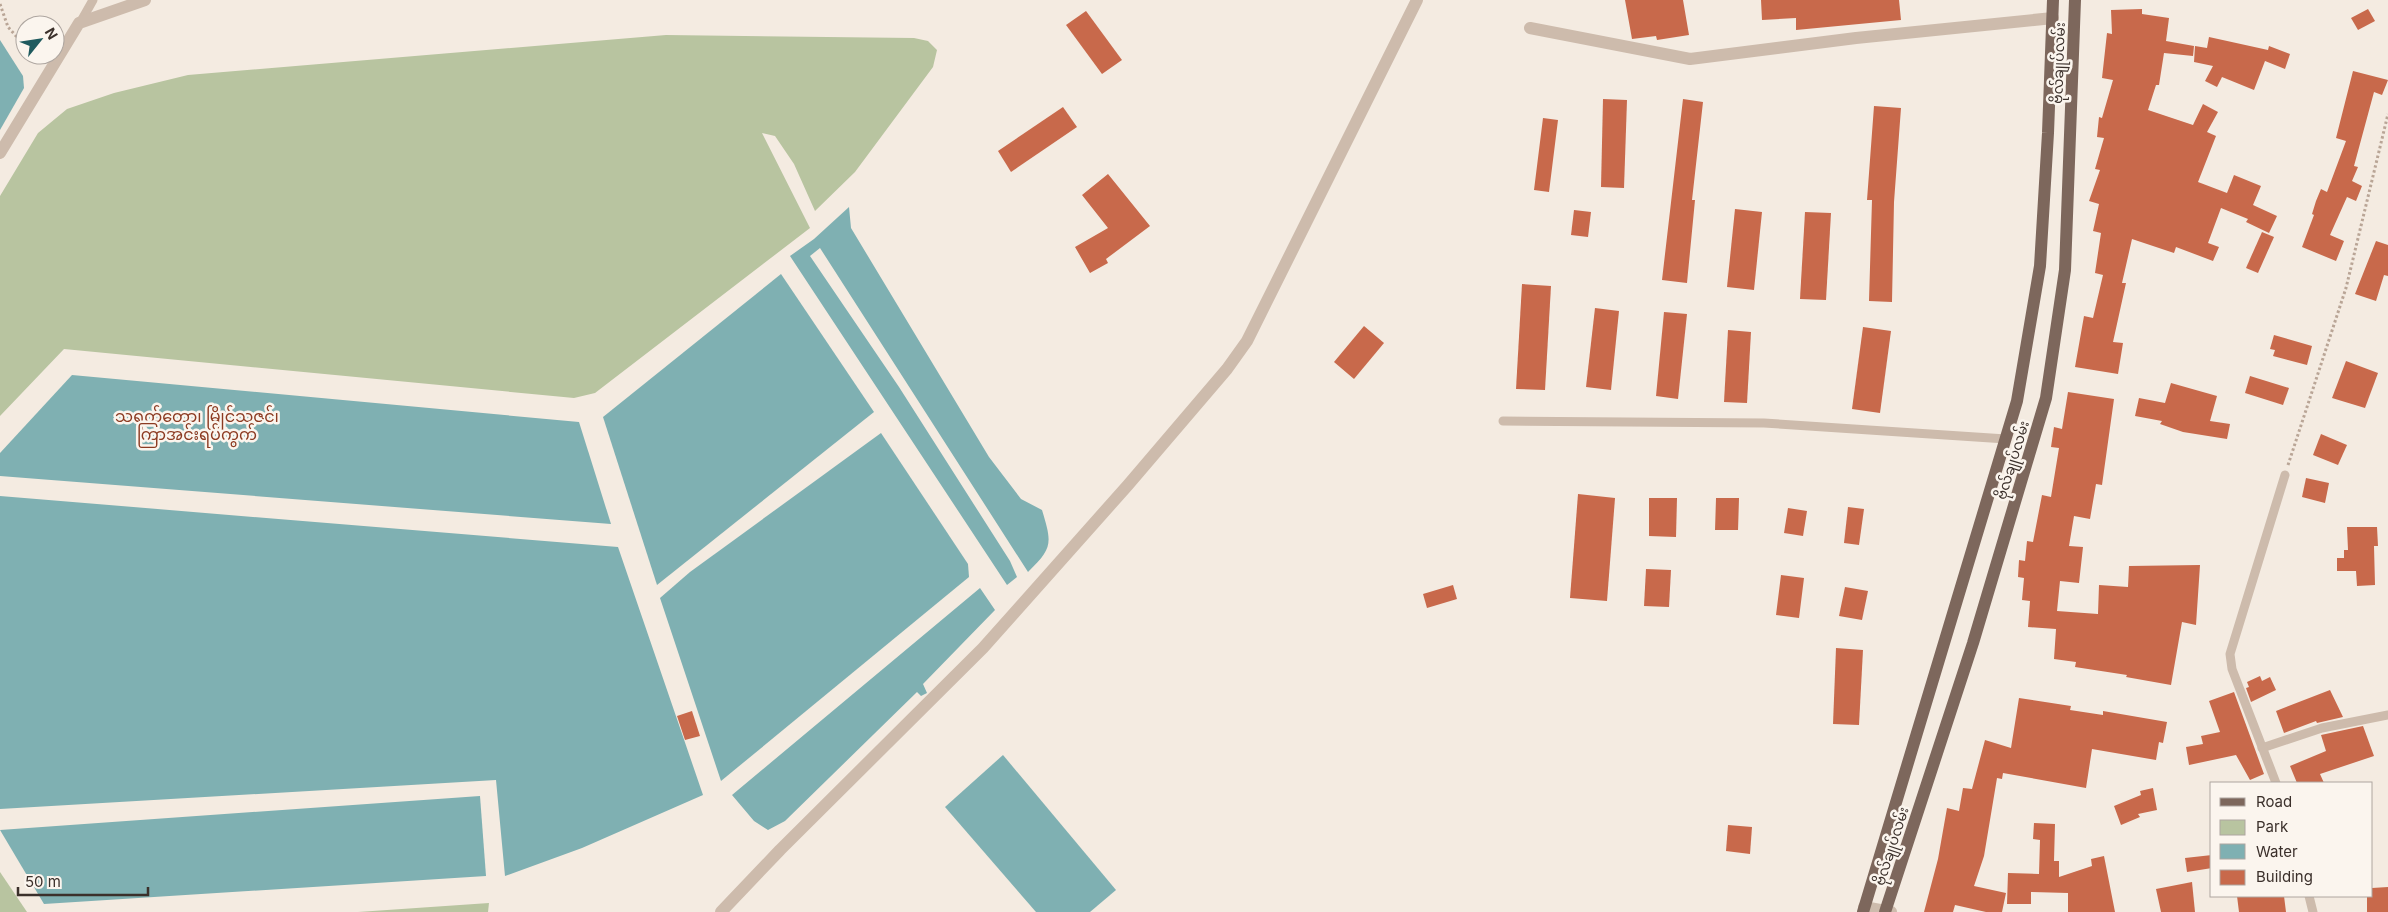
<svg xmlns="http://www.w3.org/2000/svg" width="2388" height="912" viewBox="0 0 2388 912" font-family="Inter,'Noto Sans Myanmar',sans-serif">
<style>
.green{fill:#b8c4a0}
.water{fill:#7fb0b2}
.building{fill:#c8694b}
.lines{fill:none;stroke-linecap:round;stroke-linejoin:round}
.path{stroke:#b9a596;stroke-width:3;stroke-dasharray:2.5 2.5;stroke-linecap:butt}
.lane{stroke:#cdbbac;stroke-width:9}
.street{stroke:#cdbbac;stroke-width:12}
.primary{stroke:#7d675c;stroke-width:12}
.labels{text-anchor:middle;dominant-baseline:central;stroke-width:5;stroke-linejoin:round;paint-order:stroke}
.street-label{font-size:14px;fill:#3b302b;stroke:#fbf5ee}
.quarter-label{font-size:16px;fill:#8c3b22;stroke:#fbf5ee}
</style>
<rect width="100%" height="100%" fill="#f4ebe1"/>
<g class="green">
<path d="M 666,35 L 914,38 L 928,41 L 937,50 L 933,67 L 855,172 L 815,211 L 794,164 L 775,136 L 762,133 L 810,228 L 595,393 L 574,398 L 64,349 L 0,416 L 0,196 L 38,133 L 67,109 L 114,93 L 188,75 Z"/>
<path d="M 0,872 L 27,912 L 0,912 Z"/>
<path d="M 489,903 L 488,912 L 358,912 Z"/>
</g>
<g class="water">
<path d="M 0,40 L 23,76 L 24,88 L 0,130 Z"/>
<path d="M 849,207 L 851,228 L 989,457 L 1021,499 L 1042,510 C 1052,543 1053,548 1028,572 L 820,248 L 810,256 L 899,387 L 1010,561 L 1017,577 L 1007,585 L 790,256 L 814,239 Z"/>
<path d="M 781,274 L 874,412 L 657,585 L 603,417 Z"/>
<path d="M 72,375 L 579,422 L 611,524 L 0,476 L 0,453 Z"/>
<path d="M 881,433 L 968,564 L 969,577 L 721,781 L 660,598 L 690,572 Z"/>
<path d="M 0,496 L 618,547 L 703,795 L 582,848 L 505,876 L 496,780 L 0,809 Z"/>
<path d="M 980,588 L 995,610 L 923,684 L 927,693 L 921,696 L 917,692 L 785,821 L 768,830 L 754,821 L 732,795 Z"/>
<path d="M 1003,755 L 1116,890 L 1090,912 L 1036,912 L 945,807 Z"/>
<path d="M 480,796 L 486,876 L 44,904 L 0,830 Z"/>
</g>
<g class="building">
<path d="M 1625,0 L 1683,0 L 1689,35 L 1657,40 L 1656,36 L 1632,39 Z"/>
<path d="M 1761,0 L 1899,0 L 1901,20 L 1796,30 L 1796,18 L 1762,20 Z"/>
<path d="M 2142,9 L 2142,14 L 2169,18 L 2166,41 L 2194,46 L 2193,56 L 2164,53 L 2159,85 L 2156,85 L 2148,110 L 2193,125 L 2203,104 L 2218,112 L 2207,132 L 2216,136 L 2198,182 L 2227,193 L 2234,175 L 2261,186 L 2253,205 L 2277,216 L 2269,233 L 2246,222 L 2248,219 L 2221,208 L 2208,243 L 2219,247 L 2213,261 L 2176,247 L 2174,253 L 2132,239 L 2122,283 L 2126,283 L 2113,342 L 2123,343 L 2118,374 L 2075,367 L 2084,316 L 2093,318 L 2103,275 L 2095,273 L 2101,233 L 2093,231 L 2099,204 L 2089,201 L 2100,170 L 2095,169 L 2104,138 L 2097,137 L 2099,117 L 2102,118 L 2113,80 L 2102,78 L 2107,33 L 2112,34 L 2111,10 Z"/>
<path d="M 2368,9 L 2375,21 L 2358,30 L 2351,18 Z"/>
<path d="M 1086,11 L 1122,60 L 1102,74 L 1066,25 Z"/>
<path d="M 2209,37 L 2268,50 L 2269,46 L 2290,54 L 2285,69 L 2265,61 L 2254,90 L 2222,77 L 2217,87 L 2205,81 L 2213,66 L 2194,62 L 2195,46 L 2207,48 Z"/>
<path d="M 2353,71 L 2388,80 L 2382,95 L 2374,92 L 2354,166 L 2358,167 L 2352,181 L 2362,186 L 2356,201 L 2347,197 L 2330,235 L 2344,241 L 2336,261 L 2302,247 L 2314,215 L 2312,214 L 2316,201 L 2321,189 L 2327,192 L 2346,141 L 2336,138 Z"/>
<path d="M 1603,99 L 1627,100 L 1624,188 L 1601,187 Z"/>
<path d="M 1683,99 L 1703,102 L 1692,200 L 1695,200 L 1687,283 L 1662,280 Z"/>
<path d="M 1874,106 L 1901,108 L 1894,202 L 1892,302 L 1869,301 L 1872,200 L 1867,200 Z"/>
<path d="M 1063,107 L 1077,127 L 1011,172 L 998,151 Z"/>
<path d="M 1543,118 L 1558,120 L 1549,192 L 1534,190 Z"/>
<path d="M 1108,174 L 1150,226 L 1106,259 L 1108,263 L 1090,273 L 1075,247 L 1108,228 L 1082,195 Z"/>
<path d="M 1735,209 L 1762,212 L 1754,290 L 1727,287 Z"/>
<path d="M 1574,210 L 1591,212 L 1588,237 L 1571,235 Z"/>
<path d="M 1805,212 L 1831,213 L 1826,300 L 1800,299 Z"/>
<path d="M 2262,232 L 2274,237 L 2258,273 L 2246,268 Z"/>
<path d="M 2376,241 L 2388,245 L 2388,276 L 2384,275 L 2376,301 L 2355,294 Z"/>
<path d="M 1522,284 L 1551,286 L 1545,390 L 1516,389 Z"/>
<path d="M 1595,308 L 1619,311 L 1611,390 L 1586,387 Z"/>
<path d="M 1664,312 L 1687,314 L 1678,399 L 1656,396 Z"/>
<path d="M 1364,326 L 1384,343 L 1354,379 L 1334,362 Z"/>
<path d="M 1863,327 L 1891,331 L 1880,413 L 1852,409 Z"/>
<path d="M 1728,330 L 1751,332 L 1747,403 L 1724,402 Z"/>
<path d="M 2274,335 L 2312,346 L 2307,365 L 2273,356 L 2275,350 L 2270,349 Z"/>
<path d="M 2346,361 L 2378,373 L 2365,408 L 2332,398 Z"/>
<path d="M 2250,376 L 2289,388 L 2283,405 L 2245,393 Z"/>
<path d="M 2171,383 L 2217,396 L 2210,421 L 2230,424 L 2227,439 L 2183,432 L 2160,424 L 2162,421 L 2135,416 L 2139,398 L 2165,403 Z"/>
<path d="M 2068,392 L 2114,399 L 2102,485 L 2096,484 L 2090,519 L 2074,516 L 2069,546 L 2083,547 L 2079,583 L 2060,581 L 2057,611 L 2098,614 L 2099,585 L 2128,587 L 2129,566 L 2200,565 L 2196,625 L 2182,622 L 2171,685 L 2126,677 L 2127,675 L 2075,667 L 2076,662 L 2054,659 L 2056,629 L 2028,627 L 2030,601 L 2022,600 L 2024,578 L 2018,577 L 2019,560 L 2025,561 L 2027,541 L 2033,542 L 2042,495 L 2051,497 L 2059,448 L 2051,447 L 2054,427 L 2062,429 Z"/>
<path d="M 2321,434 L 2347,445 L 2338,465 L 2313,455 Z"/>
<path d="M 2306,478 L 2329,483 L 2325,503 L 2302,497 Z"/>
<path d="M 1578,494 L 1615,498 L 1607,601 L 1570,598 Z"/>
<path d="M 1649,498 L 1677,498 L 1676,537 L 1649,536 Z"/>
<path d="M 1716,498 L 1739,498 L 1738,530 L 1715,530 Z"/>
<path d="M 1848,507 L 1864,509 L 1859,545 L 1844,543 Z"/>
<path d="M 1788,508 L 1807,511 L 1803,536 L 1784,533 Z"/>
<path d="M 2347,527 L 2377,527 L 2378,546 L 2374,546 L 2375,585 L 2357,586 L 2356,571 L 2337,571 L 2337,558 L 2344,558 L 2344,550 L 2348,550 Z"/>
<path d="M 1646,569 L 1671,570 L 1669,607 L 1644,606 Z"/>
<path d="M 1781,575 L 1804,578 L 1799,618 L 1776,615 Z"/>
<path d="M 1453,585 L 1457,599 L 1427,608 L 1423,594 Z"/>
<path d="M 1845,587 L 1868,591 L 1862,620 L 1839,616 Z"/>
<path d="M 1836,648 L 1863,650 L 1859,725 L 1833,724 Z"/>
<path d="M 2260,676 L 2262,681 L 2270,677 L 2276,690 L 2251,702 L 2246,688 L 2249,687 L 2247,682 Z"/>
<path d="M 2330,690 L 2343,717 L 2317,723 L 2316,721 L 2284,733 L 2276,711 Z"/>
<path d="M 2234,692 L 2264,774 L 2250,780 L 2236,755 L 2189,765 L 2186,747 L 2203,744 L 2201,736 L 2220,732 L 2209,701 Z"/>
<path d="M 2019,698 L 2071,706 L 2070,710 L 2103,715 L 2103,711 L 2167,722 L 2163,743 L 2159,742 L 2156,760 L 2092,749 L 2086,788 L 2003,773 L 2002,779 L 1997,778 L 1984,856 L 1974,886 L 2006,893 L 2002,912 L 1986,912 L 1955,905 L 1953,912 L 1924,912 L 1938,859 L 1947,808 L 1959,811 L 1963,788 L 1972,789 L 1985,740 L 2011,748 Z"/>
<path d="M 692,711 L 700,736 L 685,740 L 677,716 Z"/>
<path d="M 2363,726 L 2374,756 L 2320,774 L 2324,783 L 2297,783 L 2290,766 L 2326,751 L 2321,735 Z"/>
<path d="M 2153,788 L 2157,810 L 2138,814 L 2140,817 L 2121,825 L 2114,806 L 2141,795 L 2140,791 Z"/>
<path d="M 2034,823 L 2055,824 L 2054,861 L 2059,861 L 2059,877 L 2092,866 L 2091,859 L 2104,856 L 2115,912 L 2068,912 L 2068,893 L 2031,892 L 2031,904 L 2007,904 L 2008,873 L 2039,874 L 2040,840 L 2033,839 Z"/>
<path d="M 1728,825 L 1752,827 L 1750,854 L 1726,851 Z"/>
<path d="M 2212,855 L 2212,868 L 2187,872 L 2185,858 Z"/>
<path d="M 2192,882 L 2195,912 L 2161,912 L 2156,889 Z"/>
<path d="M 2388,887 L 2388,912 L 2367,912 L 2367,896 L 2372,896 L 2372,888 Z"/>
<path d="M 2237,896 L 2284,896 L 2286,912 L 2239,912 Z"/>
</g>
<g class="lines">
<g class="path">
<path d="M 0,4 L 8,27 L 25,46"/>
<path d="M 33,55 L 39,61"/>
<path d="M 2288,465 L 2346,288 L 2388,114"/>
</g>
<g class="lane">
<path d="M 80,23 L 93,0"/>
<path d="M 1503,421 L 1764,423 L 2006,439"/>
<path d="M 2262,748 L 2322,728 L 2388,715"/>
<path d="M 2276,783 L 2232,669 L 2230,654 L 2285,475"/>
<path d="M 2309,896 L 2313,912"/>
</g>
<g class="street">
<path d="M 1530,28 L 1690,59 L 1856,38 L 2053,18"/>
<path d="M 0,153 L 79,23 L 145,0"/>
<path d="M 1864,907 L 1891,912"/>
<path d="M 721,912 L 780,850 L 983,648 L 1128,485 L 1227,369 L 1247,341 L 1417,0"/>
</g>
<g class="primary">
<path d="M 1863,912 L 2017,401 L 2040,266 L 2048,133 L 2053,0"/>
<path d="M 1885,912 L 1973,643 L 2046,398 L 2065,270 L 2075,0"/>
</g>
</g>
<g class="labels">
<g class="street-label">
<text transform="translate(2058 63) rotate(-88)">ဗိုလ်ချုပ်လမ်း</text>
<text transform="translate(2012 460) rotate(-73)">ဗိုလ်ချုပ်လမ်း</text>
<text transform="translate(1891 846) rotate(-72)">ဗိုလ်ချုပ်လမ်း</text>
</g>
<g class="quarter-label">
<text x="197" y="416">သရက်တော၊ မြိုင်သဇင်၊<tspan x="197" dy="18">ကြာအင်းရပ်ကွက်</tspan></text>
</g>
</g>
<rect x="2210" y="782" width="162" height="115" fill="#fbf5ee" stroke="#aea6a0"/>
<rect x="2220" y="798" width="25" height="8" fill="#7d675c" stroke="#aea6a0"/>
<text x="2256" y="807" font-size="15" fill="#3b302b">Road</text>
<rect x="2220" y="820" width="25" height="15" fill="#b8c4a0" stroke="#aea6a0"/>
<text x="2256" y="832" font-size="15" fill="#3b302b">Park</text>
<rect x="2220" y="844" width="25" height="15" fill="#7fb0b2" stroke="#aea6a0"/>
<text x="2256" y="857" font-size="15" fill="#3b302b">Water</text>
<rect x="2220" y="870" width="25" height="15" fill="#c8694b" stroke="#aea6a0"/>
<text x="2256" y="882" font-size="15" fill="#3b302b">Building</text>
<g transform="translate(40 40) rotate(60)"><circle r="24" fill="#fbf5ee" stroke="#aea6a0"/>
<path d="M0-4L9 19L0 12L-9 19Z" fill="#1f5a5e"/>
<text y="-8" font-size="14" font-weight="bold" text-anchor="middle" fill="#3b302b">N</text>
</g>
<path d="M18 887v8h130v-8" fill="none" stroke="#3b302b" stroke-width="2.5"/>
<text x="25" y="887" font-size="15" fill="#3b302b" stroke="#fbf5ee" stroke-width="4" paint-order="stroke">50 m</text>
</svg>
